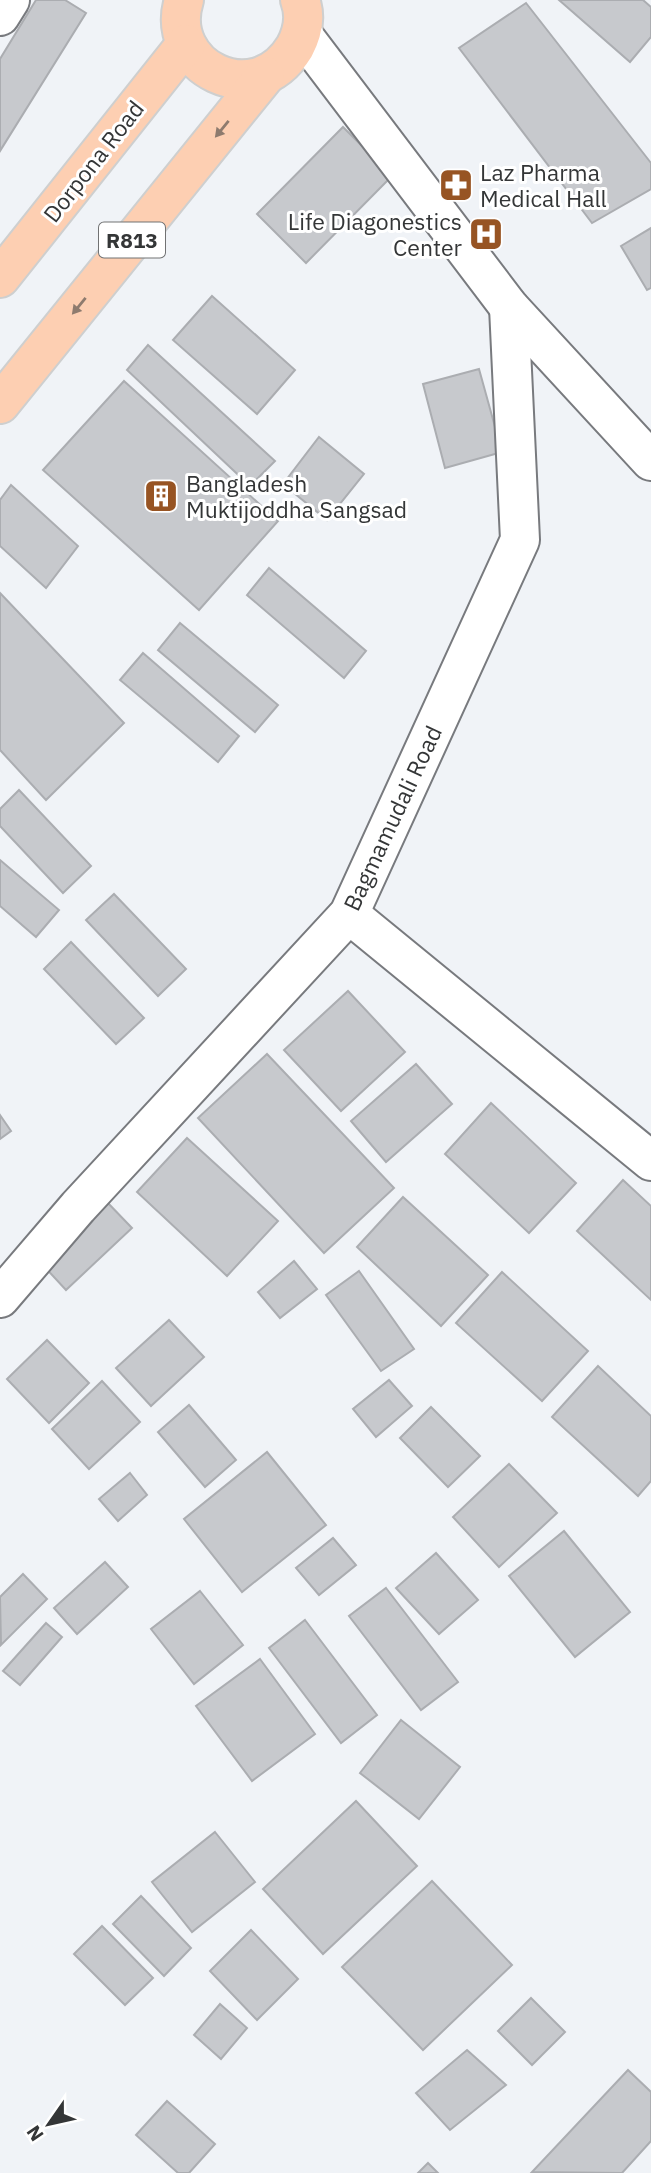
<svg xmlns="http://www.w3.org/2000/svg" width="651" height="2173" viewBox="0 0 651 2173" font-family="'IBM Plex Sans',sans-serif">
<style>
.building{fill:#c7c9cd;stroke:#abadb1;stroke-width:2}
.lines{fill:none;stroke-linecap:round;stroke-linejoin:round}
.street-casing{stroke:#787a7e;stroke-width:42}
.secondary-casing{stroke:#787a7e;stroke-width:42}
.primary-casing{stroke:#cecfcf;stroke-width:42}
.street{stroke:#fff;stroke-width:38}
.secondary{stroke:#fff;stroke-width:38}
.primary{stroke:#fdcfb2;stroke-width:38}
.oneway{fill:#8e7b6e}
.labels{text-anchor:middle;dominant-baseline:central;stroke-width:6;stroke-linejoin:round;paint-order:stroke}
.shield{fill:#fff;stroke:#717273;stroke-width:2}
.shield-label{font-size:21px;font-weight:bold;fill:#343637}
.street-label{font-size:23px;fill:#343637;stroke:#fff}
.poi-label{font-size:23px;fill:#343637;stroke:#fff;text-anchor:start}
</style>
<rect width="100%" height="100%" fill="#f0f3f7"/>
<g class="building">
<path d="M 36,0 L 65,0 L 86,13 L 0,151 L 0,59 Z"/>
<path d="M 559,0 L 643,0 L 651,7 L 651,37 L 630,62 Z"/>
<path d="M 526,3 L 651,163 L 651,189 L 592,223 L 459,48 Z"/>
<path d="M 343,127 L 392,176 L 306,263 L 257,214 Z"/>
<path d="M 651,228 L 651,288 L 647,290 L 621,246 Z"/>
<path d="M 212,296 L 295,370 L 257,414 L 173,340 Z"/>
<path d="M 148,345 L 275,461 L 250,486 L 127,370 Z"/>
<path d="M 479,369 L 502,452 L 445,468 L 423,384 Z"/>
<path d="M 124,381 L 278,521 L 199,610 L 43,470 Z"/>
<path d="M 319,437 L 364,474 L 327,520 L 283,484 Z"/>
<path d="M 11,485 L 78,546 L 46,588 L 0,546 L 0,500 Z"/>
<path d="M 269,568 L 366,651 L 344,678 L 247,595 Z"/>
<path d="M 0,593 L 124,723 L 46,800 L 0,750 Z"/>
<path d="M 180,623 L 278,705 L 255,732 L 158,650 Z"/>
<path d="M 143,653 L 239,736 L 218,762 L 120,680 Z"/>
<path d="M 19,790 L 91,866 L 63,893 L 0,826 L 0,809 Z"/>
<path d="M 0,860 L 59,910 L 36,937 L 0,906 Z"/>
<path d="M 114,894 L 186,969 L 158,996 L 86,920 Z"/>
<path d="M 71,942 L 144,1018 L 116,1044 L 44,969 Z"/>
<path d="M 348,991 L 405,1052 L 341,1111 L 284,1050 Z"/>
<path d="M 267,1054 L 394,1188 L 324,1253 L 198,1118 Z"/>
<path d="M 416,1064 L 452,1104 L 386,1162 L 351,1121 Z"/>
<path d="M 491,1103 L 576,1183 L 529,1233 L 445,1154 Z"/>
<path d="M 0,1115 L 11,1131 L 0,1139 Z"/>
<path d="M 187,1138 L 278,1221 L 227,1276 L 137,1192 Z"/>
<path d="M 623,1180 L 651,1206 L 651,1300 L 577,1231 Z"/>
<path d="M 403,1197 L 488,1275 L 441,1326 L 357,1247 Z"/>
<path d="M 106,1201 L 132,1228 L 66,1290 L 41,1263 Z"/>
<path d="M 294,1261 L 317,1289 L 280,1318 L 258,1292 Z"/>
<path d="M 359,1271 L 414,1349 L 381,1371 L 326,1295 Z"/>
<path d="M 502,1272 L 588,1351 L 542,1401 L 456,1323 Z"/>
<path d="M 169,1320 L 204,1357 L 151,1406 L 116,1368 Z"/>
<path d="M 47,1340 L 89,1383 L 49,1423 L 7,1379 Z"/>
<path d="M 598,1366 L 651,1416 L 651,1481 L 638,1496 L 552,1417 Z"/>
<path d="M 389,1380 L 412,1406 L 376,1437 L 353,1409 Z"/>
<path d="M 102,1381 L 140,1422 L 89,1469 L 52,1429 Z"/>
<path d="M 189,1405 L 236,1460 L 205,1487 L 158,1432 Z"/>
<path d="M 431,1407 L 480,1456 L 448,1487 L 400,1438 Z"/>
<path d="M 267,1452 L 326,1525 L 242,1592 L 184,1519 Z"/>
<path d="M 509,1464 L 557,1513 L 499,1567 L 453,1517 Z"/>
<path d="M 130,1473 L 147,1495 L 118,1521 L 99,1499 Z"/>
<path d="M 564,1531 L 630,1612 L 575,1657 L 509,1576 Z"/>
<path d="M 333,1538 L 356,1565 L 319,1595 L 296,1568 Z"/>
<path d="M 436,1553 L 478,1600 L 439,1634 L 396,1588 Z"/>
<path d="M 105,1562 L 128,1587 L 77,1634 L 54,1608 Z"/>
<path d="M 23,1574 L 47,1599 L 1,1645 L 0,1597 Z"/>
<path d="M 386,1588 L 458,1682 L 421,1710 L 349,1616 Z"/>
<path d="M 200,1591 L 243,1645 L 194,1684 L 151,1629 Z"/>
<path d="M 305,1620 L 377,1715 L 341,1743 L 269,1648 Z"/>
<path d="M 46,1623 L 62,1637 L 20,1685 L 3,1671 Z"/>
<path d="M 260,1659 L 315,1734 L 252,1781 L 196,1706 Z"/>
<path d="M 401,1720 L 460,1767 L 419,1819 L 360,1773 Z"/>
<path d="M 356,1801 L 417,1866 L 323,1954 L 263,1889 Z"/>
<path d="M 215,1832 L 255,1882 L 192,1932 L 152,1882 Z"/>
<path d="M 432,1881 L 512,1965 L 423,2050 L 342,1967 Z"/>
<path d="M 141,1896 L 191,1948 L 164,1976 L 113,1924 Z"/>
<path d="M 102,1926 L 153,1978 L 125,2005 L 74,1954 Z"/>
<path d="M 251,1930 L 298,1979 L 257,2020 L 210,1971 Z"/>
<path d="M 531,1998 L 565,2032 L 532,2065 L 498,2031 Z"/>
<path d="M 220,2004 L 247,2028 L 221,2059 L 194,2035 Z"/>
<path d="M 467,2050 L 506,2085 L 450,2130 L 416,2093 Z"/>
<path d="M 628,2070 L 651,2092 L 651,2141 L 622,2173 L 532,2172 Z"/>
<path d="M 167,2101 L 215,2144 L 189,2173 L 178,2173 L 136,2135 Z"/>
<path d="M 428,2163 L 438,2173 L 418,2173 Z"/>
</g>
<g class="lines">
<g class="street-casing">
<g id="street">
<path d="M 0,16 L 10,0"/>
<path d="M 349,914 L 651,1161"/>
<path d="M 0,1298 L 78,1207 L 349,914 L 520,540 L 509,307"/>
</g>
</g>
<g class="secondary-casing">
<path id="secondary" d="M 302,34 L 509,307 L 651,461"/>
</g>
<g class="primary-casing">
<g id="primary">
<path d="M 184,0 C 163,66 254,114 295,47 C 303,32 306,16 300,0"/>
<path d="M 0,278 L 186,44"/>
<path d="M 0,404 L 265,76"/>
</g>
</g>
<use href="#street" class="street"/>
<use href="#secondary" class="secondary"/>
<use href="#primary" class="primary"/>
</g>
<defs><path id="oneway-solid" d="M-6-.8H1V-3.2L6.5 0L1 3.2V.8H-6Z" transform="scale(1.75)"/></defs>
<g class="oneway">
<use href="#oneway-solid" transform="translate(222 129) rotate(129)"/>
<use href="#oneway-solid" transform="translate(79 306) rotate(129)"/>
</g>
<defs>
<g id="pharmacy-square" transform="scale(1.75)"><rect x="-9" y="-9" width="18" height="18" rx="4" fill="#975423" stroke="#fff"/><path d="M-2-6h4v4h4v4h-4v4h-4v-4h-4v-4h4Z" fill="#fff"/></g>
<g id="hospital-square" transform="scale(1.75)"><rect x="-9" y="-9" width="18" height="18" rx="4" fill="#975423" stroke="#fff"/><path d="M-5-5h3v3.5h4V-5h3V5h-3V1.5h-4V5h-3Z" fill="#fff"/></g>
<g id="building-square" transform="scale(1.75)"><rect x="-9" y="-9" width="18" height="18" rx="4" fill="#975423" stroke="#fff"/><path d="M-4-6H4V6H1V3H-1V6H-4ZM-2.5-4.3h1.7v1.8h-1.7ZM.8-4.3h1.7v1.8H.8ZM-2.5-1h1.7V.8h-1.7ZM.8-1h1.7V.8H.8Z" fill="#fff"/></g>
</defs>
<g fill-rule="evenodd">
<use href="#pharmacy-square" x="456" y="185"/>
<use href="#hospital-square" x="486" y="234"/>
<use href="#building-square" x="161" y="496"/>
</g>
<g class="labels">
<rect class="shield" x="99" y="222.5" width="66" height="35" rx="5"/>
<g class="shield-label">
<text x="132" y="240">R813</text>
</g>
<g class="street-label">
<text transform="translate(93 161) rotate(-52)">Dorpona Road</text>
<text transform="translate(392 818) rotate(-65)">Bagmamudali Road</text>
</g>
<g class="poi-label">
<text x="480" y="172">Laz Pharma<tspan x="480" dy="26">Medical Hall</tspan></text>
<text x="462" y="221" text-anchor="end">Life Diagonestics<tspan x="462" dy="26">Center</tspan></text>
<text x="186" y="483">Bangladesh<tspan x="186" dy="26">Muktijoddha Sangsad</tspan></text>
</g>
</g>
<g transform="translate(49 2124) rotate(236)" stroke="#ffffff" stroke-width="5" paint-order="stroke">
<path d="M0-5L12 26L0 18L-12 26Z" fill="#343637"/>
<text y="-10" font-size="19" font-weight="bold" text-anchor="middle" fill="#343637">N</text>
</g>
</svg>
